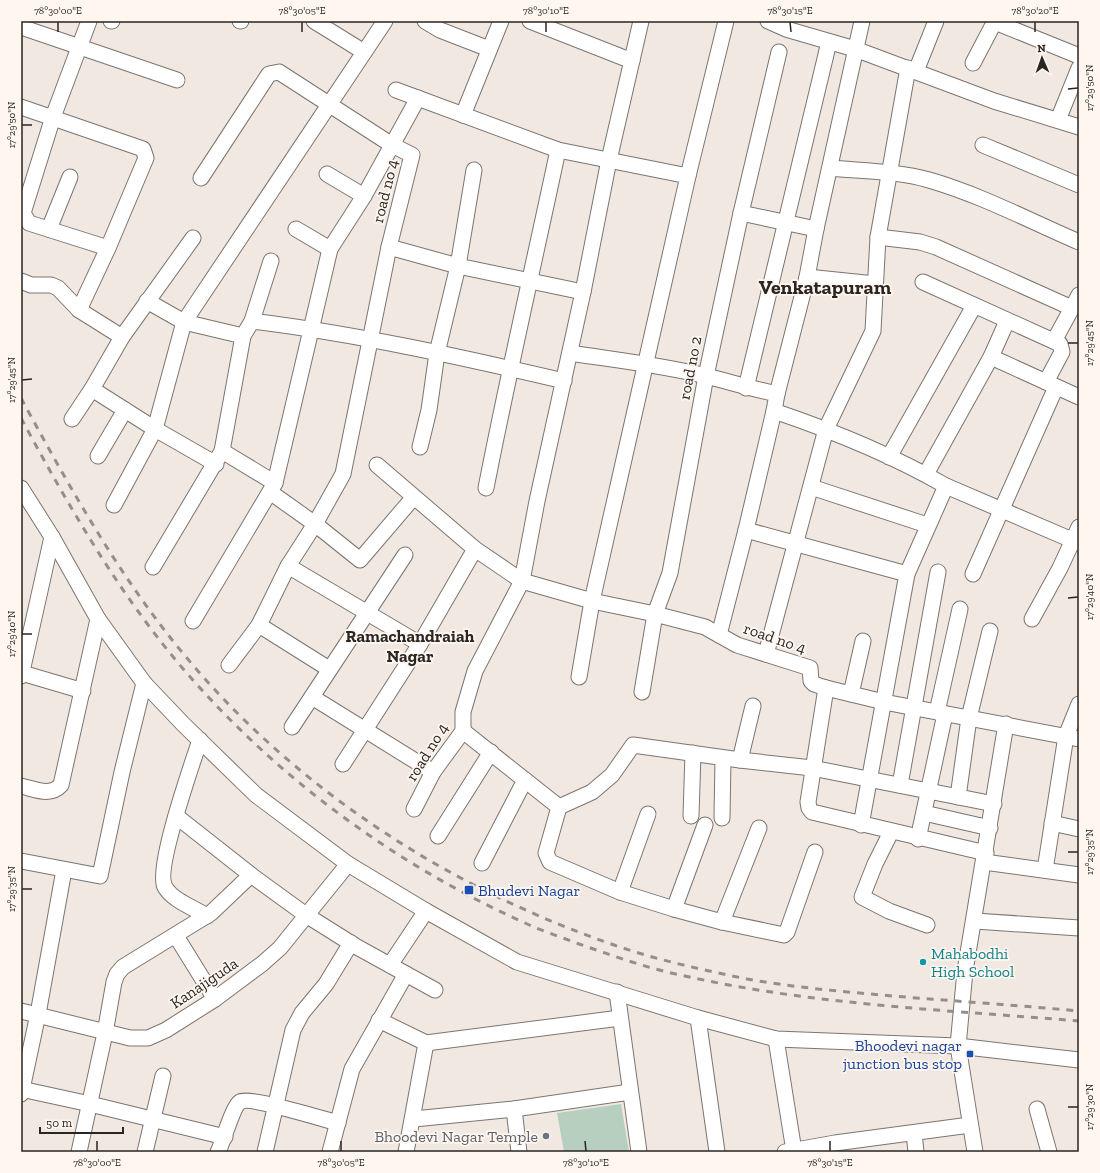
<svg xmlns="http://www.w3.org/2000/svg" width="1100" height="1173" viewBox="0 0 1100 1173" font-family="'Zilla Slab',serif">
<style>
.green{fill:#b7cfbf}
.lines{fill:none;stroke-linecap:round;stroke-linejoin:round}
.minor-casing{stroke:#7c756f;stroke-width:17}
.minor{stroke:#fff;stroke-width:15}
.rail{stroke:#958f8a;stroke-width:3;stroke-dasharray:7 7;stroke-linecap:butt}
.ticks{fill:none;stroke:#282522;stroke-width:1.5}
.transit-dot{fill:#1a4fb4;stroke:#fef6ef;stroke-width:1.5}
.culture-dot{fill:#0f9aa8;stroke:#fef6ef;stroke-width:1.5}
.worship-dot{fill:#6b7280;stroke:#fef6ef;stroke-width:1.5}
.labels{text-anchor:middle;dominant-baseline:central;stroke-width:3.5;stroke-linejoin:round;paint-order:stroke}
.street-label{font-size:16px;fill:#282522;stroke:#fef6ef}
.transit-label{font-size:16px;fill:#164399;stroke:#fef6ef;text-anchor:start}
.culture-label{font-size:16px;fill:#0d838f;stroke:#fef6ef;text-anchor:start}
.worship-label{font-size:16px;fill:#5b616d;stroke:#fef6ef;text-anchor:end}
.neighbourhood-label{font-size:17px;font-weight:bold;fill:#282522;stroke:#fef6ef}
.district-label{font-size:20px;font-weight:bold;fill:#282522;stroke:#fef6ef}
.neatline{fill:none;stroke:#282522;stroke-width:1.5}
.ticks-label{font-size:10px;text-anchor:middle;fill:#282522}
</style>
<rect width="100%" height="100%" fill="#f1e8e2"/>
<path class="green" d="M 621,1104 L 629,1152 L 564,1152 L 557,1113 Z"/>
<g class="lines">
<g class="minor-casing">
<g id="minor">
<path d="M 89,21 L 53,117 L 23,213 L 29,223 L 108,248"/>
<path d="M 111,21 L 112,21"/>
<path d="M 240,21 L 241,21"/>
<path d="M 314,21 L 364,52"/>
<path d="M 425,21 L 440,30 L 489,49"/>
<path d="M 530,21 L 632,61"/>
<path d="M 768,21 L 786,29 L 855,49 L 994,101 L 1079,127"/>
<path d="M 995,22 L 1079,56"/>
<path d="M 21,27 L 177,80"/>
<path d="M 973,63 L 995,21"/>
<path d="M 916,71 L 936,21"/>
<path d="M 396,90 L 558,150 L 688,176"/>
<path d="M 21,107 L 143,149 L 146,158 L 108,248 L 79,310"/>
<path d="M 463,115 L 501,21"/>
<path d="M 1058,120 L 1079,68"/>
<path d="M 983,145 L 1079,185"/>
<path d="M 830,168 C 862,171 898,171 929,180 C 981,195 1030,221 1079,242"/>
<path d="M 327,174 L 364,196"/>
<path d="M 201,178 L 269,74 L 279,72 L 392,145 L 412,155 L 389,247 L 343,474 L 315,524 L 288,566 L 259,625 L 229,665"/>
<path d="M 741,213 L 816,229 L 862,21"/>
<path d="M 49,229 L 70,177"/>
<path d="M 296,229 L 330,249"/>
<path d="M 878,237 L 920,242 L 936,247 L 1072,308"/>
<path d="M 389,247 L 458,266 L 583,292"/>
<path d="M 807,277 L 816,229"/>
<path d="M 21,281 L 31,285 L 51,285 L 58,288 L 79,310 L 122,337"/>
<path d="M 923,282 L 1060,344 L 1062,352 L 1046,382"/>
<path d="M 147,301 L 184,322 L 243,336 L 252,321 C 357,334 461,357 564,381"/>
<path d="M 252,321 L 271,261"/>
<path d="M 1054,341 L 1079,295"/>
<path d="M 570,353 C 615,360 661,365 706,376 C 730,382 753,389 777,394 L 774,411 C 833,431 892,455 946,486 L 1079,543"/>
<path d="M 991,357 L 1079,397"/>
<path d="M 746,388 L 829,42"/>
<path d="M 92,389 L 155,429 L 216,464"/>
<path d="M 777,394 L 807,277 L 875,284"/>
<path d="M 72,419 L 92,389 L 122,337 L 193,238"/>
<path d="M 420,447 L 429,410 L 437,353 L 458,266 L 474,170"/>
<path d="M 222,451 L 275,483"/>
<path d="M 98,456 L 125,410"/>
<path d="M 889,457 L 974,306"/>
<path d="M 377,465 L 475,549 L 522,581 L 592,601 L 655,614 L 705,627 L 737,645 L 810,668 L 811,681 L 814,684 L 826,688 L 884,702 L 1079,739"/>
<path d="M 926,474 L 991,357 L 1007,321"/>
<path d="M 811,487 L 927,525"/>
<path d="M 21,488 L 52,537 L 98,619 L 144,683 L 183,724 L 256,795 L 348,864 L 426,911 L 517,962 L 698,1018 L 776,1039 L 958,1046 L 1079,1060"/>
<path d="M 486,488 C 508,375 534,263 558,150"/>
<path d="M 270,492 L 315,524 L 360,560 L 413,498"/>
<path d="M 114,505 L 155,429 L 184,322 L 385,21"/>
<path d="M 746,530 L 907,574"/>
<path d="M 288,566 L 420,644"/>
<path d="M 153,567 L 222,451 L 243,336"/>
<path d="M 973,574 L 1056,387"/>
<path d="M 1032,619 L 1060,568 L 1079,527"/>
<path d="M 193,621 L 275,483 L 330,249 L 364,196 L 418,98"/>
<path d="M 259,625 L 329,669"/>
<path d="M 719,635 L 746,530 L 774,411"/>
<path d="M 766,654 L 826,429 L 873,331 L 878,237 L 908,68"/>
<path d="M 22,673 L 83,691"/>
<path d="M 21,676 L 52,537"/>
<path d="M 579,677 L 592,601 L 688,176 L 726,21"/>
<path d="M 826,688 L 808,802 L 809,808 L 812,812 L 986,853"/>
<path d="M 642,692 L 655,614 L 670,573 L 706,376 L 741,213 L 779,52"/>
<path d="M 851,694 L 863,641"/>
<path d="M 312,697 L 433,772"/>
<path d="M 937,712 L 960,609"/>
<path d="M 292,727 L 405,555"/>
<path d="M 463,731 L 559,807 L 546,853 L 550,862 L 620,892 L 674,909 L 722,922 L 784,935 L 787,932 L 815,852"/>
<path d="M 200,740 C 192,764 155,870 165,887 C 172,900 194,908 207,916"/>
<path d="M 740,760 L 753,706"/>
<path d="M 343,764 L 420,644 L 475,549"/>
<path d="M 900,785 L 938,572"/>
<path d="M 21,786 C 35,789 50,797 61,785 L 98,619"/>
<path d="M 958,797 L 969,718 L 990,631"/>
<path d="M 559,807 L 592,792 L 612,775 L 633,745 L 740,760 L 812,768 L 994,804"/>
<path d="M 414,809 L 433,772 L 463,731 L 463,712 L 475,671 L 522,581 L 537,501 L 583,292 L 609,160 L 641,21"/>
<path d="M 924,813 L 990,828"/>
<path d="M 176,816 L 251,875"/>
<path d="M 691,816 L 693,753"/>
<path d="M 722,818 L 723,758"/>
<path d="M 1052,823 L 1079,829"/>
<path d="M 861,825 L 907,574 L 946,486"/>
<path d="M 891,832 L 875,864 L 862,897 L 889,911 L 927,925"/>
<path d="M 438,836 L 491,752"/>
<path d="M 918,839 L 945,714"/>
<path d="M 21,861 L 100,876 L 122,772 L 144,683"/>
<path d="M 984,862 L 1079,875"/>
<path d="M 482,863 L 525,780"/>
<path d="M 1045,870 L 1066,736 L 1079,704"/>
<path d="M 620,892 L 648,814"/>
<path d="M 674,909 L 705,825"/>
<path d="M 975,921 L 1079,928"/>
<path d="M 722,922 L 759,828"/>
<path d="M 176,936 L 215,999"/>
<path d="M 390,965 L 426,911"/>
<path d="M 617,992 L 639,1152"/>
<path d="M 21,1011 L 130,1038 L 148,1038 L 166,1030 L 215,999 L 262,964 L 280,948 L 348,864"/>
<path d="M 698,1018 L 717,1152"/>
<path d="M 379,1020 L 426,1043 L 406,1152"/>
<path d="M 776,1039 L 794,1151"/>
<path d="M 426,1043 L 620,1018"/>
<path d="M 21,1089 L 90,1104 L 225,1137"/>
<path d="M 21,1094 L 38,1014 L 64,870"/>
<path d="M 514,1109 L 519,1152"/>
<path d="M 1037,1109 L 1049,1152"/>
<path d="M 414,1119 L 514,1109 L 630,1092"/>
<path d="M 914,1133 L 916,1152"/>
<path d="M 79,1152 L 105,1033 L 114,982 L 117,974 L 123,967 L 211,913 L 251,875 L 306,915 L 357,947 L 435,990"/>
<path d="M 145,1152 L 163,1076"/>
<path d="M 218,1152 C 223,1142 233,1106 240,1102 C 249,1096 323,1119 338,1123"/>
<path d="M 265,1152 L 293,1030 L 302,1013 L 326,984 L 351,943"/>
<path d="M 330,1152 L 352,1069 L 406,974"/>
<path d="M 785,1152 L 835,1143 L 970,1125"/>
<path d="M 975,1152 L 958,1046 L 965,971 L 1006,724"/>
</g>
</g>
<use href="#minor" class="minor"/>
<g class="rail">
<path d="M 21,398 C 70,488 120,578 186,657 C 297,790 451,889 614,945 C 657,960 703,970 747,979 C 803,989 860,993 916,998 C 970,1002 1025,1006 1079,1011"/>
<path d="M 21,418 C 67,503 116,589 179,664 C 273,775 392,863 525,923 C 542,931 561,937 579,944 C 614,956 649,969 685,976 C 814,1005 947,1010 1079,1021"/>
</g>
</g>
<path class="ticks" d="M 58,22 L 58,32M 302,22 L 302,32M 546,22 L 546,32M 790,22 L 791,32M 1035,22 L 1035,32M 1068,89 L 1078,88M 22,125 L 32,125M 1068,343 L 1078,343M 22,380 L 32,379M 1068,598 L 1078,597M 22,634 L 32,634M 1068,852 L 1078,852M 22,889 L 32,889M 1068,1107 L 1078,1107M 97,1141 L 97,1151M 341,1141 L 341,1151M 585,1141 L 586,1151M 830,1141 L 830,1151"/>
<g class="transit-dot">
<rect x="464" y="885" width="10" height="10" rx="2"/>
<rect x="966" y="1050" width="8" height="8" rx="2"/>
</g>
<circle class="culture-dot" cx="923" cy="962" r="4"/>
<circle class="worship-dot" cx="546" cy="1136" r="4"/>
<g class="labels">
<g class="street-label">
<text transform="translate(385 191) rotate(-76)">road no 4</text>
<text transform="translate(690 368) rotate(-79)">road no 2</text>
<text transform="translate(775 638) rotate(19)">road no 4</text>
<text transform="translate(427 752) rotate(-58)">road no 4</text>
<text transform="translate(204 983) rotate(-34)">Kanajiguda</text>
</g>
<g class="transit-label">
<text x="478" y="890">Bhudevi Nagar</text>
<text x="962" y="1045" text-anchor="end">Bhoodevi nagar<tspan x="962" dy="18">junction bus stop</tspan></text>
</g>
<g class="culture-label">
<text x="931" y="953">Mahabodhi<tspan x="931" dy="18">High School</tspan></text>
</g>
<g class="worship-label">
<text x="538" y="1136">Bhoodevi Nagar Temple</text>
</g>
<g class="neighbourhood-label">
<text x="410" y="636">Ramachandraiah<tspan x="410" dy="20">Nagar</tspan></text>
</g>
<g class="district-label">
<text x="825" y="287">Venkatapuram</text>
</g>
</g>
<rect width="1100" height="1173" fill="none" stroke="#fef6ef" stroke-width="44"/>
<g transform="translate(1042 58) rotate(358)" stroke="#fef6ef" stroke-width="3" paint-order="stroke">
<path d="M0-3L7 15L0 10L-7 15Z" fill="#282522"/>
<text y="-6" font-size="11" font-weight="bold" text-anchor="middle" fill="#282522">N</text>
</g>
<path d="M40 1127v6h83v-6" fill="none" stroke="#282522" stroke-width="2"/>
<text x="46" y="1127" font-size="12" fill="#282522" stroke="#fef6ef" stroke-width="3" paint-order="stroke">50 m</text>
<rect x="22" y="22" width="1056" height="1129" class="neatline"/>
<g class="ticks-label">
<text x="58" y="14">78°30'00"E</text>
<text x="302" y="14">78°30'05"E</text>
<text x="546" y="14">78°30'10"E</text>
<text x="790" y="14">78°30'15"E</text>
<text x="1035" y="14">78°30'20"E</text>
<text transform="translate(1089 88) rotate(-90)" y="4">17°29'50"N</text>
<text transform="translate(11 125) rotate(-90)" y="4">17°29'50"N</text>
<text transform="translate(1089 343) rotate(-90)" y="4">17°29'45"N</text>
<text transform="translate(11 380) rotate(-90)" y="4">17°29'45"N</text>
<text transform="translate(1089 597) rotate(-90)" y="4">17°29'40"N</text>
<text transform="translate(11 634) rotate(-90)" y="4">17°29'40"N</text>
<text transform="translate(1089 852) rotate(-90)" y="4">17°29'35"N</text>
<text transform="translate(11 889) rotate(-90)" y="4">17°29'35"N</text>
<text transform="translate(1089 1107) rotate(-90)" y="4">17°29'30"N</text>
<text x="97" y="1166">78°30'00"E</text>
<text x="341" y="1166">78°30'05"E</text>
<text x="586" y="1166">78°30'10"E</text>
<text x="830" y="1166">78°30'15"E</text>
</g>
</svg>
